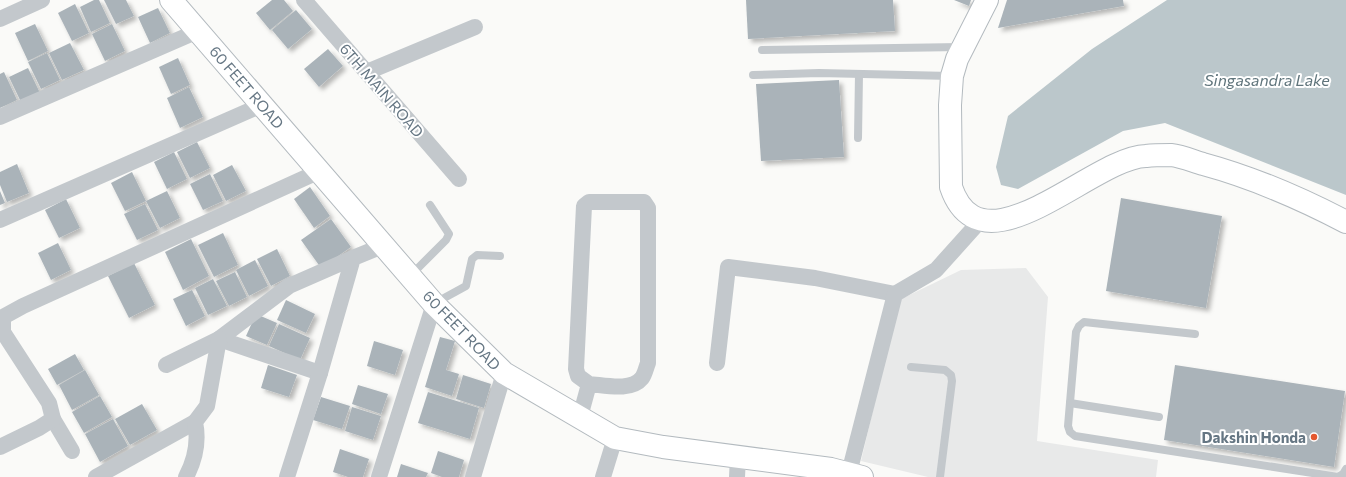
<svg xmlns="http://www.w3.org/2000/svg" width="1346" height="477" viewBox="0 0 1346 477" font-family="Commissioner,sans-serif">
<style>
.built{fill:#e8e9e9}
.water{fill:#bbc7cb}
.building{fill:#aab3b9;filter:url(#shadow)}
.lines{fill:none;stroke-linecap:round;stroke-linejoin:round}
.secondary-casing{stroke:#b3babf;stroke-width:24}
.lane{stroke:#c3c8cc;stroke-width:8}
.street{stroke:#c3c8cc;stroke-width:16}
.secondary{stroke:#fff;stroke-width:22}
.poi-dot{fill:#e4572e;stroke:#fff;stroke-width:1.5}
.labels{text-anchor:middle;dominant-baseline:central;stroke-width:4;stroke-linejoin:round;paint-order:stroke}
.street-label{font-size:15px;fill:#657683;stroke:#fff}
.poi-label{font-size:15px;font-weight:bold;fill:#657683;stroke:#fff;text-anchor:end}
.water-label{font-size:16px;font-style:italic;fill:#60757c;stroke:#fff}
</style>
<defs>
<filter id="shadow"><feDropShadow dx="3.5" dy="3.5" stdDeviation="2" flood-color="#0004"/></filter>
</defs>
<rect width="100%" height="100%" fill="#fafaf8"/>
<path class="built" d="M 1026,268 L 1048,297 L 1037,441 L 1158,460 L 1156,477 L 928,477 L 861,461 L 899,300 L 961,270 Z"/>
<path class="water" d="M 1167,0 L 1346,0 L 1346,195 L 1165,123 L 1123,131 L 1018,189 L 1001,185 L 996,167 L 1008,116 L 1092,49 Z"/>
<g class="building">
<path d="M 94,0 L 99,0 L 110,23 L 91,32 L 80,7 Z"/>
<path d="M 104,0 L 126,0 L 134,16 L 116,24 Z"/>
<path d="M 272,0 L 284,0 L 293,11 L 270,30 L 256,13 Z"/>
<path d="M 746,0 L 893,0 L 895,31 L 748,39 Z"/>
<path d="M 954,0 L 971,0 L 969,6 Z"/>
<path d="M 1007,0 L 1123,0 L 1124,6 L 998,28 Z"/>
<path d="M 75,4 L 89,33 L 72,41 L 58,13 Z"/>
<path d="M 158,8 L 170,33 L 150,43 L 138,17 Z"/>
<path d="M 296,10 L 312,29 L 288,49 L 272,30 Z"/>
<path d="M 35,24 L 48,51 L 28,61 L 15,33 Z"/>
<path d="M 112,24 L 125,51 L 105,61 L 92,34 Z"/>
<path d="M 70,43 L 84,70 L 62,80 L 49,53 Z"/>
<path d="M 328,49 L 343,66 L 319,87 L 304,69 Z"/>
<path d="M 47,53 L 60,80 L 41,89 L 28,62 Z"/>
<path d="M 178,58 L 190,85 L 171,94 L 159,67 Z"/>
<path d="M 28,68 L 40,93 L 21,102 L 9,77 Z"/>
<path d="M 4,72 L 17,100 L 0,108 L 0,74 Z"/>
<path d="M 839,80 L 844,157 L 761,161 L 756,84 Z"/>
<path d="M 189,87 L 203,117 L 180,128 L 167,98 Z"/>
<path d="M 197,142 L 210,168 L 190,178 L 177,152 Z"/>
<path d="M 174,152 L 187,179 L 167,189 L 154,162 Z"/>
<path d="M 17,164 L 29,193 L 7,202 L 0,185 L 0,172 Z"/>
<path d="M 232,165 L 246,191 L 226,201 L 213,175 Z"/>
<path d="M 132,172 L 146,201 L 125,211 L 111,183 Z"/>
<path d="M 210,174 L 223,201 L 203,210 L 190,184 Z"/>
<path d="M 310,187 L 330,216 L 314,228 L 294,199 Z"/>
<path d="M 0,191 L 5,203 L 0,205 Z"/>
<path d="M 167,191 L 180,218 L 160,228 L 146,201 Z"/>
<path d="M 1121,198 L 1222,216 L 1206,308 L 1106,291 Z"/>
<path d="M 66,199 L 80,228 L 59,238 L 45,210 Z"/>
<path d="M 145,204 L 158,230 L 137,240 L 124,214 Z"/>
<path d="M 331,219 L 351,247 L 321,268 L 301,240 Z"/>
<path d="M 223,233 L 238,265 L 214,277 L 198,245 Z"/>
<path d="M 191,239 L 209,276 L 183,290 L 165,252 Z"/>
<path d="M 58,243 L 71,270 L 51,280 L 38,253 Z"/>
<path d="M 277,249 L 290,276 L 271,286 L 257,259 Z"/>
<path d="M 255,260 L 268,286 L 249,296 L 236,270 Z"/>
<path d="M 134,263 L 155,305 L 129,318 L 108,276 Z"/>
<path d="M 235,272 L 247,297 L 229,306 L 216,281 Z"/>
<path d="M 213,279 L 227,306 L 208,315 L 195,288 Z"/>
<path d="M 192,290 L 205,316 L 186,326 L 173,299 Z"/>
<path d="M 286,300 L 315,314 L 306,333 L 277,320 Z"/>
<path d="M 256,314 L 277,323 L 267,345 L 246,336 Z"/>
<path d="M 279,324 L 310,338 L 300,360 L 269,346 Z"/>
<path d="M 440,337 L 455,341 L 446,370 L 459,374 L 452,396 L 425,387 Z"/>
<path d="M 374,341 L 403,350 L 395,375 L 367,366 Z"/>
<path d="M 75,354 L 84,370 L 57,385 L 48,369 Z"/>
<path d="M 268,365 L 297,375 L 289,397 L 261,388 Z"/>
<path d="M 1175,365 L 1345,391 L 1334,467 L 1164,440 Z"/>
<path d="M 85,370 L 99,395 L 72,410 L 59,385 Z"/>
<path d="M 463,375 L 491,384 L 484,408 L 456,399 Z"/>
<path d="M 358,385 L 388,394 L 381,414 L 352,404 Z"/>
<path d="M 428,392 L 479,408 L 470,439 L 418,423 Z"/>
<path d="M 100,396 L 112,417 L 84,433 L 72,412 Z"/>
<path d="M 321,397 L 350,406 L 342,429 L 313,420 Z"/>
<path d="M 142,404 L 157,430 L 130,445 L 115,419 Z"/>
<path d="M 352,407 L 381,416 L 373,440 L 345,431 Z"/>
<path d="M 113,419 L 128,446 L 100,462 L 85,434 Z"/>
<path d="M 340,449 L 369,459 L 363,477 L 348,477 L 333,472 Z"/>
<path d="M 438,451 L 464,460 L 459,477 L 442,477 L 431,473 Z"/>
<path d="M 401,464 L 428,473 L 426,477 L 397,477 Z"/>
</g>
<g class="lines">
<g class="secondary-casing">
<g id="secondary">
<path d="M 171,0 L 434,304 L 504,373 L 615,438 L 663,447 L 831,469 L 862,477"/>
<path d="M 987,0 L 957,59 L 952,76 L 950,105 L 951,187 C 982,278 1093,157 1146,156 C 1154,155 1163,155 1171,155 C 1181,156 1193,161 1203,164 C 1251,177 1302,199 1346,222"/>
</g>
</g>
<g class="lane">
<path d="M 762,50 L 961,47"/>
<path d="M 753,75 L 819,73 L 951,76"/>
<path d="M 858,138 L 859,74"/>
<path d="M 411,275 L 446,240 L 449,234 L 430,205"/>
<path d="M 435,303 L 466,286 L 472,259 L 477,255 L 500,256"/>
<path d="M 1195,334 L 1084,322 L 1079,326 L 1076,332 L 1068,426 L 1070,432 L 1075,436 L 1338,477"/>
<path d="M 911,367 L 945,370 L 951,375 L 952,381 L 940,477"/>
<path d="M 1070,403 L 1159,417"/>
<path d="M 1338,477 L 1343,474 L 1346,469"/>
</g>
<g class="street">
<path d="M 304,0 L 459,179"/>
<path d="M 0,19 L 42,0"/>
<path d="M 367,72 L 475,27"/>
<path d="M 0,117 L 198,31"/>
<path d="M 0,220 L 262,105"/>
<path d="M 219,339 L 320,373"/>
<path d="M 717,363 L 728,267 L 815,278 L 895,294"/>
<path d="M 166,365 L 219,339 L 289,286 L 353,258"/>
<path d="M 580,417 L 589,384 C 604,385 631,392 642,378 C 645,374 646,368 648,363 L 648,208 L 644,202 L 589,202 L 584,206 L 576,369 L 578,376 L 589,384"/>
<path d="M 53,419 L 72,451"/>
<path d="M 0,447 L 39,428 L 53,419 L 49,403 L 3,332 L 3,317 L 23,306 L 320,171"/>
<path d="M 849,473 L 895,294 L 936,270 L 980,221"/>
<path d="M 96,477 L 195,422"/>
<path d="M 186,477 C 195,460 199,441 195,422 L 207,406 L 219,339"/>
<path d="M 287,477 L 320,373 L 353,258 L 385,245"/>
<path d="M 379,477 L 434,304"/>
<path d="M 473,477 L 504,373"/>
<path d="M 603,477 L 615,438"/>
<path d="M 737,477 L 738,457"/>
</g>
<use href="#secondary" class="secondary"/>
</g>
<circle class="poi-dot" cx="1314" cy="437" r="4"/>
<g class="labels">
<g class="street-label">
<text transform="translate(247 87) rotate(49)">60 FEET ROAD</text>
<text transform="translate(382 90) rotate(49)">6TH MAIN ROAD</text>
<text transform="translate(462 330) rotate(46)">60 FEET ROAD</text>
</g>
<g class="poi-label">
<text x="1306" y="437">Dakshin Honda</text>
</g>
<g class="water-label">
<text x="1267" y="79">Singasandra Lake</text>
</g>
</g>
</svg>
